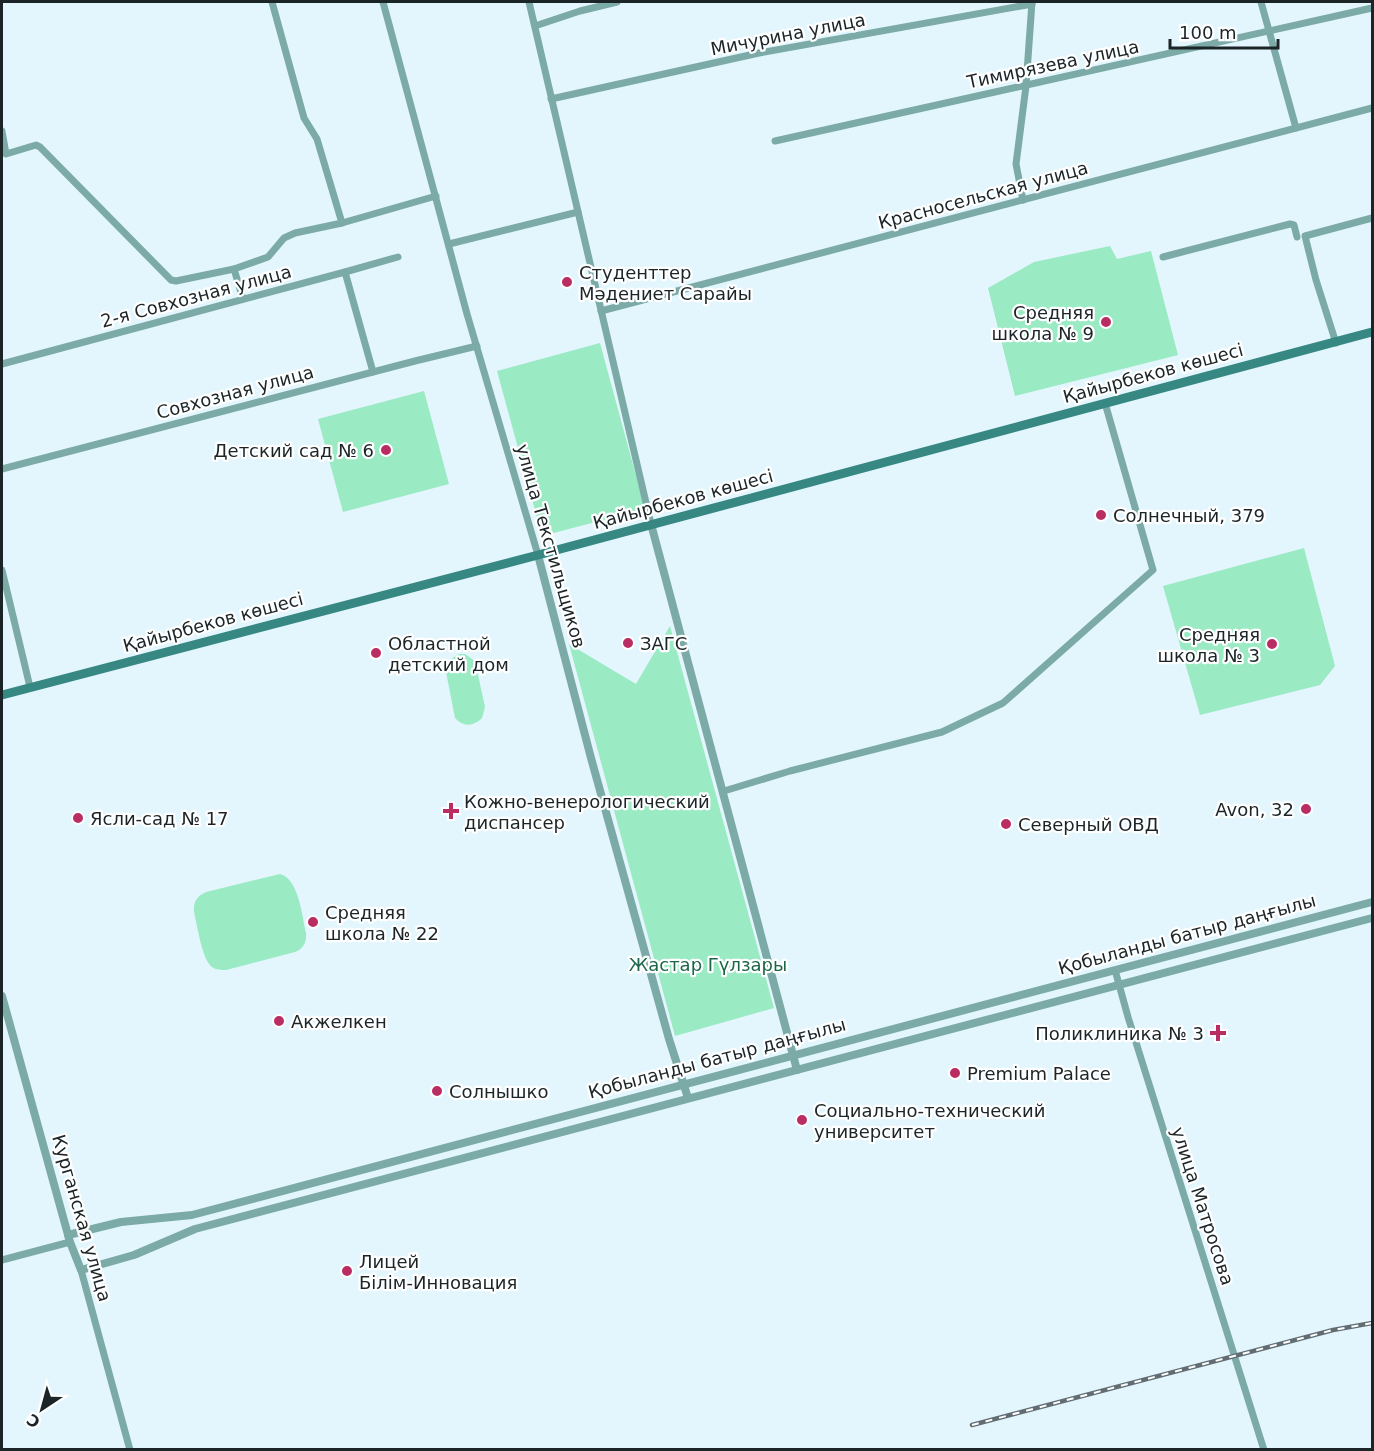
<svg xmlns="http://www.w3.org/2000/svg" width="1374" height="1451" viewBox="0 0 1374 1451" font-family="'DejaVu Sans',sans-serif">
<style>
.green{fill:#9aeac3}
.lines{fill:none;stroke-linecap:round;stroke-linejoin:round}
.minor{stroke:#7baaa7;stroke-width:7}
.tertiary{stroke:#7baaa7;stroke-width:8}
.secondary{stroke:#378783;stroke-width:9}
.rail-casing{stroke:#616d72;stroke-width:4.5}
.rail{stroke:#fff;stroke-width:2;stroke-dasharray:7;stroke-linecap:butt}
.poi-dot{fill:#ba2d63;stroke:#fff;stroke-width:2}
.labels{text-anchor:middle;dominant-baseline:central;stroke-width:4.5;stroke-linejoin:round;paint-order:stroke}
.street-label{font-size:18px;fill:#1b2427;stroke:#fff}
.poi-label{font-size:18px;fill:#1b2427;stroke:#fff;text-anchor:start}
.park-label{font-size:18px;fill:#1d6649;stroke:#fff}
</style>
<rect width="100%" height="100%" fill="#e3f6fd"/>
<g class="green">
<path d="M 1110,246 L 1117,259 L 1151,251 L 1178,355 L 1015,396 L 988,288 L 1034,262 Z"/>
<path d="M 600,343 L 645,509 L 542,536 L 497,371 Z"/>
<path d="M 424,391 L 449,484 L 343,512 L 318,419 Z"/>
<path d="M 1304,548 L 1335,666 L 1320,685 L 1200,715 L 1163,586 Z"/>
<path d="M 670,626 L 774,1008 L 675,1036 L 569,644 L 636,684 Z"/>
<path d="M 459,654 L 465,654 L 475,661 L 485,707 L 482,718 C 473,727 463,727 455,718 L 446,672 L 449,660 Z"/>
<path d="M 280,874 C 299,879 302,916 306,933 C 307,942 303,949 295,952 L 226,970 C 220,970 216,970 212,967 C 202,960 197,924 194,912 C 193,902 197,896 206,892 Z"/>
</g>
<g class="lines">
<g class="minor">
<path d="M 383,2 L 467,314 L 538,555"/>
<path d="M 529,2 L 651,524"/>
<path d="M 1261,2 L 1296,128"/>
<path d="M 535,26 L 580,11 L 617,2"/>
<path d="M 551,99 L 759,53 L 1032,4"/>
<path d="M 2,131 L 6,154 L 36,145 L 40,147 L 171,280 L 176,281 L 234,269"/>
<path d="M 775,141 L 1372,8"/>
<path d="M 1023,200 L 1016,164 L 1026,86 L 1032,2"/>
<path d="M 342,223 L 436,196"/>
<path d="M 449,244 L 578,212"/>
<path d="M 1163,257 L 1290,224 L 1294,225 L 1297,237"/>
<path d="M 345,272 L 373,372"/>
<path d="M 243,299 L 234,269 L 268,257 L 284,238 L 295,233 L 342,223 L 317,139 L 304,118 L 272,2"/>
<path d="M 601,311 L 1372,108"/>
<path d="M 1336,343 L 1316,280 L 1305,236 L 1372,218"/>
<path d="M 2,364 L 345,272 L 398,257"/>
<path d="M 2,469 L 415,361 L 477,346"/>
<path d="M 2,570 L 30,687"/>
<path d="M 724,791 L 790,771 L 942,732 L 1003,703 L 1153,570 L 1105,403"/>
<path d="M 1115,970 L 1128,1017 L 1264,1450"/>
<path d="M 2,1260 L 70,1242"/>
<path d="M 81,1270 L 130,1450"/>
</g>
<g class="tertiary">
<path d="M 651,524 L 797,1070"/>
<path d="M 538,555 L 591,758 L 669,1039 L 688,1098"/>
<path d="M 2,996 L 70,1242 L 81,1270 L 134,1255 L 195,1229 L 1372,918"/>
<path d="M 68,1235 L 121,1222 L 192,1215 L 1372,902"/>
</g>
<path class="secondary" d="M 2,695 L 538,555 L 1372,332"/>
<g class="rail-casing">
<path id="rail" d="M 972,1425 L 1333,1330 L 1372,1323"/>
</g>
<use href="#rail" class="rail"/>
</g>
<g class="poi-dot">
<circle cx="567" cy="282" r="6"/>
<circle cx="1106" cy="322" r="6"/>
<circle cx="386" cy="450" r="6"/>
<circle cx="1101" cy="515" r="6"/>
<circle cx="628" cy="643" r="6"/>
<circle cx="1272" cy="644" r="6"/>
<circle cx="376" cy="653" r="6"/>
<circle cx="1306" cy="809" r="6"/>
<path d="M448 802h6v6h6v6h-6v6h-6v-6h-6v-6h6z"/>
<circle cx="78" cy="818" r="6"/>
<circle cx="1006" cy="824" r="6"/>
<circle cx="313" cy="922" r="6"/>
<circle cx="279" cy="1021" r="6"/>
<path d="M1215 1024h6v6h6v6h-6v6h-6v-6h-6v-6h6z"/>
<circle cx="955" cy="1073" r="6"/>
<circle cx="437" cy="1091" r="6"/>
<circle cx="802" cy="1120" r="6"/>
<circle cx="347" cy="1271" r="6"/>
</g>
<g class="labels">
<g class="street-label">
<text transform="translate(788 34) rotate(-11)">Мичурина улица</text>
<text transform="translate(1053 64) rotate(-12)">Тимирязева улица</text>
<text transform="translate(983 195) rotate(-15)">Красносельская улица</text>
<text transform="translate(196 296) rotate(-15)">2-я Совхозная улица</text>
<text transform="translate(1153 373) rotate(-15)">Қайырбеков көшесі</text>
<text transform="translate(235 392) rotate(-15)">Совхозная улица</text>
<text transform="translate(683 499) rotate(-15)">Қайырбеков көшесі</text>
<text transform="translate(551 546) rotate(74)">улица Текстильщиков</text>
<text transform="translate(213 622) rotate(-15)">Қайырбеков көшесі</text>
<text transform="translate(1187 934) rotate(-15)">Қобыланды батыр даңғылы</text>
<text transform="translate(717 1058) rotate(-15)">Қобыланды батыр даңғылы</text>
<text transform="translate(1203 1206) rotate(72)">улица Матросова</text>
<text transform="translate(82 1218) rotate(74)">Курганская улица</text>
</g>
<g class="poi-label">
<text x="579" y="272">Студенттер<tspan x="579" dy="21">Мәдениет Сарайы</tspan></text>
<text x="1094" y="312" text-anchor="end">Средняя<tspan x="1094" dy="21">школа № 9</tspan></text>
<text x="374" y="450" text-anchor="end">Детский сад № 6</text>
<text x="1113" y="515">Солнечный, 379</text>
<text x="1260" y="634" text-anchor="end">Средняя<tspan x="1260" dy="21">школа № 3</tspan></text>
<text x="388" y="643">Областной<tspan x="388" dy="21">детский дом</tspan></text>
<text x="640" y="643">ЗАГС</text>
<text x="464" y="801">Кожно-венерологический<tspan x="464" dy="21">диспансер</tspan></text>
<text x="1294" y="809" text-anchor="end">Avon, 32</text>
<text x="90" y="818">Ясли-сад № 17</text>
<text x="1018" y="824">Северный ОВД</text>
<text x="325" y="912">Средняя<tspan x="325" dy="21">школа № 22</tspan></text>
<text x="291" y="1021">Акжелкен</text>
<text x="1204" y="1033" text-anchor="end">Поликлиника № 3</text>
<text x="967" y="1073">Premium Palace</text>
<text x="449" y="1091">Солнышко</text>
<text x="814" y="1110">Социально-технический<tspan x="814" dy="21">университет</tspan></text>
<text x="359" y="1261">Лицей<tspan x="359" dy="21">Білім-Инновация</tspan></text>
</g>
<g class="park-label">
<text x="708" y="964">Жастар Гүлзары</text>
</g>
</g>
<rect width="1374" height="1451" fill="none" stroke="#1b2427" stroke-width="6"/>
<g transform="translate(42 1409) rotate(216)" stroke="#ffffff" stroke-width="4.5" paint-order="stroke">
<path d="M0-4.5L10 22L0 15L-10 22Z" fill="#1b2427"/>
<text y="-9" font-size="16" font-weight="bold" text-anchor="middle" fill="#1b2427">С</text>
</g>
<path d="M1170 39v9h108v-9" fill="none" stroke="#1b2427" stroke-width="3"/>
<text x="1179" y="39" font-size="18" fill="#1b2427" stroke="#ffffff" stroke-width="4.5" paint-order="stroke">100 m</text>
</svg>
